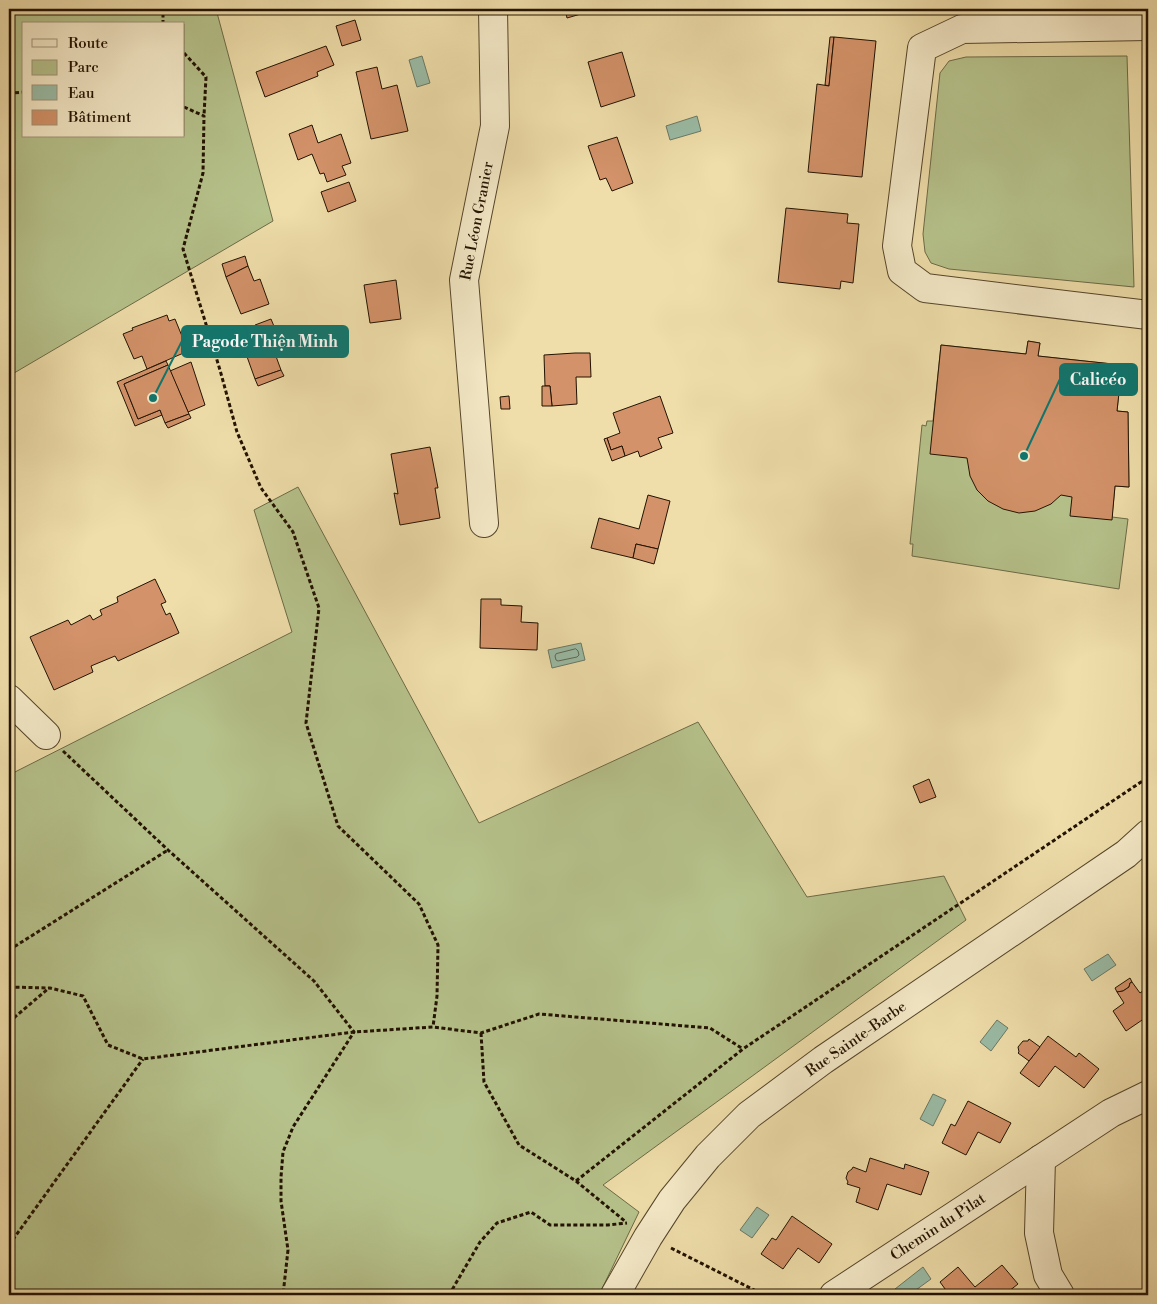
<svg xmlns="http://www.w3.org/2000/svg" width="1157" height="1304" viewBox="0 0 1157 1304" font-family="'Libre Bodoni',serif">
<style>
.green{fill:#b6c28b;stroke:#6c6a46;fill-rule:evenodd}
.water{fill:#9abca6;stroke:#6a7864}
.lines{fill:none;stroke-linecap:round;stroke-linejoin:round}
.shore{stroke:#5e6754;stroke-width:1}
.building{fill:#d39269;stroke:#221201}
.minor-casing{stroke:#55452b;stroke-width:30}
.path{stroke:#221201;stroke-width:3;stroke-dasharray:4 2.5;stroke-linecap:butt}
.minor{stroke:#f5eac8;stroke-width:28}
.labels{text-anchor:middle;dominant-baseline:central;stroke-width:5;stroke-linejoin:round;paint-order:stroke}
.street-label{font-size:15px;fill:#221201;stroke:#f5eac8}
.leader{fill:none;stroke:#0f766e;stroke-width:2}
.callout-dot{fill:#0f766e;stroke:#f5eac8;stroke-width:2}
.callout{fill:#0f766e;stroke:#0f766e;stroke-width:2}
.callout-label{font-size:16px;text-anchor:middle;font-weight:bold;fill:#fff}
</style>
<rect width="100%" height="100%" fill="#efdeaa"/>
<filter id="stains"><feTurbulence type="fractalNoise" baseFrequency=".004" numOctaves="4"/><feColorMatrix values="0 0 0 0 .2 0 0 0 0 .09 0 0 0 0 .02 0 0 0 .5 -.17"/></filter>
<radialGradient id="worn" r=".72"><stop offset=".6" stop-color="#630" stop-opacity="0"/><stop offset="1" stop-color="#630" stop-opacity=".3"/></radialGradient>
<g class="green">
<path d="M 9,9 L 216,9 L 273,221 L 9,376 ZM 24,24 L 184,24 L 184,136 L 24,136 Z"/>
<path d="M 1127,56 L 1134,287 L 949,269 L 931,263 L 925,252 L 923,234 L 940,73 L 949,61 L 966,57 Z"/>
<path d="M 1028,341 L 1040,343 L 1038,356 L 1122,365 L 1117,411 L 1128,412 L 1129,487 L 1115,486 L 1112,517 L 1128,519 L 1119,589 L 912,556 L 913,544 L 910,544 L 922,425 L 926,426 L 927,421 L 933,421 L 941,345 L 1026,354 Z"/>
<path d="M 298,487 L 479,823 L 698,722 L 807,897 L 944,876 L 966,920 L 603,1185 L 639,1212 L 599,1295 L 9,1295 L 9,775 L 292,632 L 254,510 Z"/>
</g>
<g class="water">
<path d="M 422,56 L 430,83 L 417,87 L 409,60 Z"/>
<path d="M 697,116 L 701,131 L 670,140 L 666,126 Z"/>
<path d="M 581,643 L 585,660 L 552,668 L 548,650 Z"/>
<path d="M 1108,954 L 1116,965 L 1092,981 L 1084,969 Z"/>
<path d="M 997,1020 L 1008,1028 L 991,1051 L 980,1042 Z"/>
<path d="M 933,1094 L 946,1100 L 933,1126 L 920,1119 Z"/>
<path d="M 757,1207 L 769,1215 L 752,1238 L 740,1230 Z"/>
<path d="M 923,1267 L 931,1279 L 909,1295 L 900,1295 L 895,1289 Z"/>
</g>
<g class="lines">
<path class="shore" d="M 576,649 L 578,651 L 579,655 L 577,657 L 558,661 L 556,660 L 555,656 L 556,654 Z"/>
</g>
<g class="building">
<path d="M 565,9 L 598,9 L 567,18 Z"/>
<path d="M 355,20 L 361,40 L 342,46 L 336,26 Z"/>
<path d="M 830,37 L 834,37 L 829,86 L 825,85 Z"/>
<path d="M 834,37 L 876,41 L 862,177 L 808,172 L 817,84 L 829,86 Z"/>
<path d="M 326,46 L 334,65 L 317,72 L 318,76 L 265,97 L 256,72 Z"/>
<path d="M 622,52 L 635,96 L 601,107 L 588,62 Z"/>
<path d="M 377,67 L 382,89 L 397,85 L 408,131 L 371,139 L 356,72 Z"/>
<path d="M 312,125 L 318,143 L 341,134 L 351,163 L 342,166 L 346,175 L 327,182 L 324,173 L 320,174 L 312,154 L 298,160 L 289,134 Z"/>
<path d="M 617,137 L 633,183 L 612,191 L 606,178 L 600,180 L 588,146 Z"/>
<path d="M 349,182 L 356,201 L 328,212 L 321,192 Z"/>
<path d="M 786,208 L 848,214 L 847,223 L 859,224 L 853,283 L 841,281 L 840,289 L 778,282 Z"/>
<path d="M 245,256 L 248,266 L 226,277 L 222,264 Z"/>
<path d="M 248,266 L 254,281 L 260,279 L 269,304 L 241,314 L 226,277 Z"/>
<path d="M 396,280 L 401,319 L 370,323 L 364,285 Z"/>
<path d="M 167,315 L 169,321 L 175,319 L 188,351 L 147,369 L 142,356 L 134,359 L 123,334 L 133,330 L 132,328 Z"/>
<path d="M 271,319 L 278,336 L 270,340 L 281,370 L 255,379 L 241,340 L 258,333 L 255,325 Z"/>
<path d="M 1028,341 L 1040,343 L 1038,356 L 1122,365 L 1117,411 L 1128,412 L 1129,487 L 1115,486 L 1112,520 L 1070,516 L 1072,497 L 1061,495 L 1051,504 L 1035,511 L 1019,513 L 1003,509 L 988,501 L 977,490 L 970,476 L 967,458 L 930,454 L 941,345 L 1026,354 Z"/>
<path d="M 575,353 L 590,353 L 591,377 L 576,377 L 577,404 L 552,406 L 550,386 L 545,386 L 544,355 Z"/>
<path d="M 166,361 L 168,365 L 124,384 L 138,419 L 160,410 L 162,415 L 135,426 L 117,382 Z"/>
<path d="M 191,362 L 205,405 L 188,412 L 170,371 Z"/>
<path d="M 168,365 L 189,414 L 165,423 L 160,410 L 138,419 L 124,384 Z"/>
<path d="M 281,370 L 284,376 L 258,386 L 255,379 Z"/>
<path d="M 542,386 L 550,386 L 552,406 L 542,406 Z"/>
<path d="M 509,396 L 510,409 L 501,409 L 500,397 Z"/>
<path d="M 660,396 L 673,433 L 658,438 L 662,448 L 640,457 L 638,451 L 625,456 L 622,446 L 611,450 L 607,438 L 620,433 L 613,413 Z"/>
<path d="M 189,414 L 191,418 L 168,428 L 165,423 Z"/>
<path d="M 607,438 L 611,450 L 622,446 L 625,456 L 612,461 L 604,439 Z"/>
<path d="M 430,447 L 438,488 L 435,488 L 440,518 L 400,525 L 394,493 L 398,494 L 391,454 Z"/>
<path d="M 648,495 L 670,501 L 658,549 L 636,544 L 633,558 L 591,548 L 599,518 L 639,529 Z"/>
<path d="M 636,544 L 658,549 L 654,564 L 633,558 Z"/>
<path d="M 155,579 L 166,602 L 161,604 L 166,615 L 170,613 L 179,633 L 118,661 L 115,656 L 91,666 L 93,672 L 54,690 L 30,637 L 68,620 L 71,625 L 90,615 L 93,620 L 102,615 L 100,610 L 118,602 L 117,597 Z"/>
<path d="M 481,599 L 501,599 L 501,605 L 522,606 L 521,622 L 538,623 L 537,650 L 480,648 Z"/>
<path d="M 929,779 L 936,797 L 920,803 L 913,786 Z"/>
<path d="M 1130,978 L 1132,982 L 1130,983 L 1129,987 L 1123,991 L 1117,992 L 1115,988 Z"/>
<path d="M 1132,982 L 1140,993 L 1148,987 L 1148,1016 L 1126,1031 L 1113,1011 L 1124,1003 L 1117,992 L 1123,991 L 1129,987 L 1130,983 Z"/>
<path d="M 1048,1036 L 1076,1057 L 1079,1053 L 1099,1069 L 1084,1088 L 1055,1066 L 1039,1087 L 1020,1073 Z"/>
<path d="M 1029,1039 L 1040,1047 L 1029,1061 L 1018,1053 L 1019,1052 L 1018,1047 L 1023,1041 L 1028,1041 Z"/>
<path d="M 968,1101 L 1011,1123 L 1000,1143 L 978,1132 L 966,1155 L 942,1143 L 951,1124 L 955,1126 Z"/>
<path d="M 870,1158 L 904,1169 L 905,1164 L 929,1172 L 921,1195 L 887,1184 L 878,1210 L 856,1202 L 860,1188 L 847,1184 L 848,1182 L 846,1178 L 848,1172 L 852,1169 L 853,1167 L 866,1172 Z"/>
<path d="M 792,1216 L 832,1244 L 819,1263 L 798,1248 L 783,1269 L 761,1254 L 772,1238 L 776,1240 Z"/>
<path d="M 1002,1265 L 1018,1284 L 1004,1295 L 946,1295 L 948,1293 L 940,1282 L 958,1267 L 975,1287 Z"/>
</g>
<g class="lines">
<g class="minor-casing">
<g id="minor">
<path d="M 1148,26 L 962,29 L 922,48 L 897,246 L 902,271 L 925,288 L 1148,315"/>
<path d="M 484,523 L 464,280 L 495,126 L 493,9"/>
<path d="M 9,699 L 46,735"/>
<path d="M 1041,1159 L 1039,1233 L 1048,1275 L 1060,1295"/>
<path d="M 615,1295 L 648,1237 L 672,1200 L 708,1156 L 749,1115 L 823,1060 L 1126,854 L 1148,834"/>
<path d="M 834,1295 L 1111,1113 L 1148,1095"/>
</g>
</g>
<g class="path">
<path d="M 163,24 L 163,9"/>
<path d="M 184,53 L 206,77 L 204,116"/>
<path d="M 9,95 L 13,93 L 24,92"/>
<path d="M 184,107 L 204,116 L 203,173 L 183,249 L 220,370 L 237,432 L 261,488 L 293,532 L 319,608 L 306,723 L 338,826 L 419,904 L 438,945 L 437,996 L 433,1027"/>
<path d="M 63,751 L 168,850 L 314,981 L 354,1032 L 293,1127 L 283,1152 L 281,1177 L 281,1201 L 288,1250 L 283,1295"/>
<path d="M 9,950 L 168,850"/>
<path d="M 9,987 L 50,988 L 83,996 L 108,1045 L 143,1059 L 354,1032 L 433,1027 L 481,1033 L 539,1014 L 710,1028 L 743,1049"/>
<path d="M 9,1022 L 49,988"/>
<path d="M 481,1033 L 484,1082 L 519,1145 L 576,1181 L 626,1222"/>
<path d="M 576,1181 L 743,1049 L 1141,782 L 1148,781"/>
<path d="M 9,1245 L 143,1059"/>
<path d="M 671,1248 L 764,1295"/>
<path d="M 449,1295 L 480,1242 L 497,1223 L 531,1212 L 550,1225 L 608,1225 L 627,1223"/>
</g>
<use href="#minor" class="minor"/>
</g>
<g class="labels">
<g class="street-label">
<text transform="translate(477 221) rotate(-79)">Rue Léon Granier</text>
<text transform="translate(856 1039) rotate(-35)">Rue Sainte-Barbe</text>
<text transform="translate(938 1227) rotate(-33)">Chemin du Pilat</text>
</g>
</g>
<path class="leader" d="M153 398L182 341M1024 456L1060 379"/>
<g class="callout-dot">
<circle cx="153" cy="398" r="5"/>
<circle cx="1024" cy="456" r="5"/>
</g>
<g class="callout">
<rect x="182" y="326" width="166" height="31" rx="5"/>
<rect x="1060" y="364" width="77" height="31" rx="5"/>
</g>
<g class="callout-label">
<text x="265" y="347">Pagode Thiện Minh</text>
<text x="1098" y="385">Calicéo</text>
</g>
<rect width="1157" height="1304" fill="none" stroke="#efdeaa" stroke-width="30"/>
<rect x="10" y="10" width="1137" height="1284" fill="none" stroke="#221201" stroke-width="2.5"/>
<rect x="15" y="15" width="1127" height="1274" fill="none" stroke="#221201"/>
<rect x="22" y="22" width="162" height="115" fill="#f5eac8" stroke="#a19478"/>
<rect x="32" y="39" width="25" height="8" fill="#f5eac8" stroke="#a19478"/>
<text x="68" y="48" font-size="15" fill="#221201">Route</text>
<rect x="32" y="60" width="25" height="15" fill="#b6c28b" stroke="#a19478"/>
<text x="68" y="72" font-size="15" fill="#221201">Parc</text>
<rect x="32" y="85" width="25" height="15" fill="#9abca6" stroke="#a19478"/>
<text x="68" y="98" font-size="15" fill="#221201">Eau</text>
<rect x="32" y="110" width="25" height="15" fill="#d39269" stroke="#a19478"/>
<text x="68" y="122" font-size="15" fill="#221201">Bâtiment</text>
<rect width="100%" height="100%" filter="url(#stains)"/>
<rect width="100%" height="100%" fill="url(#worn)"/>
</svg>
